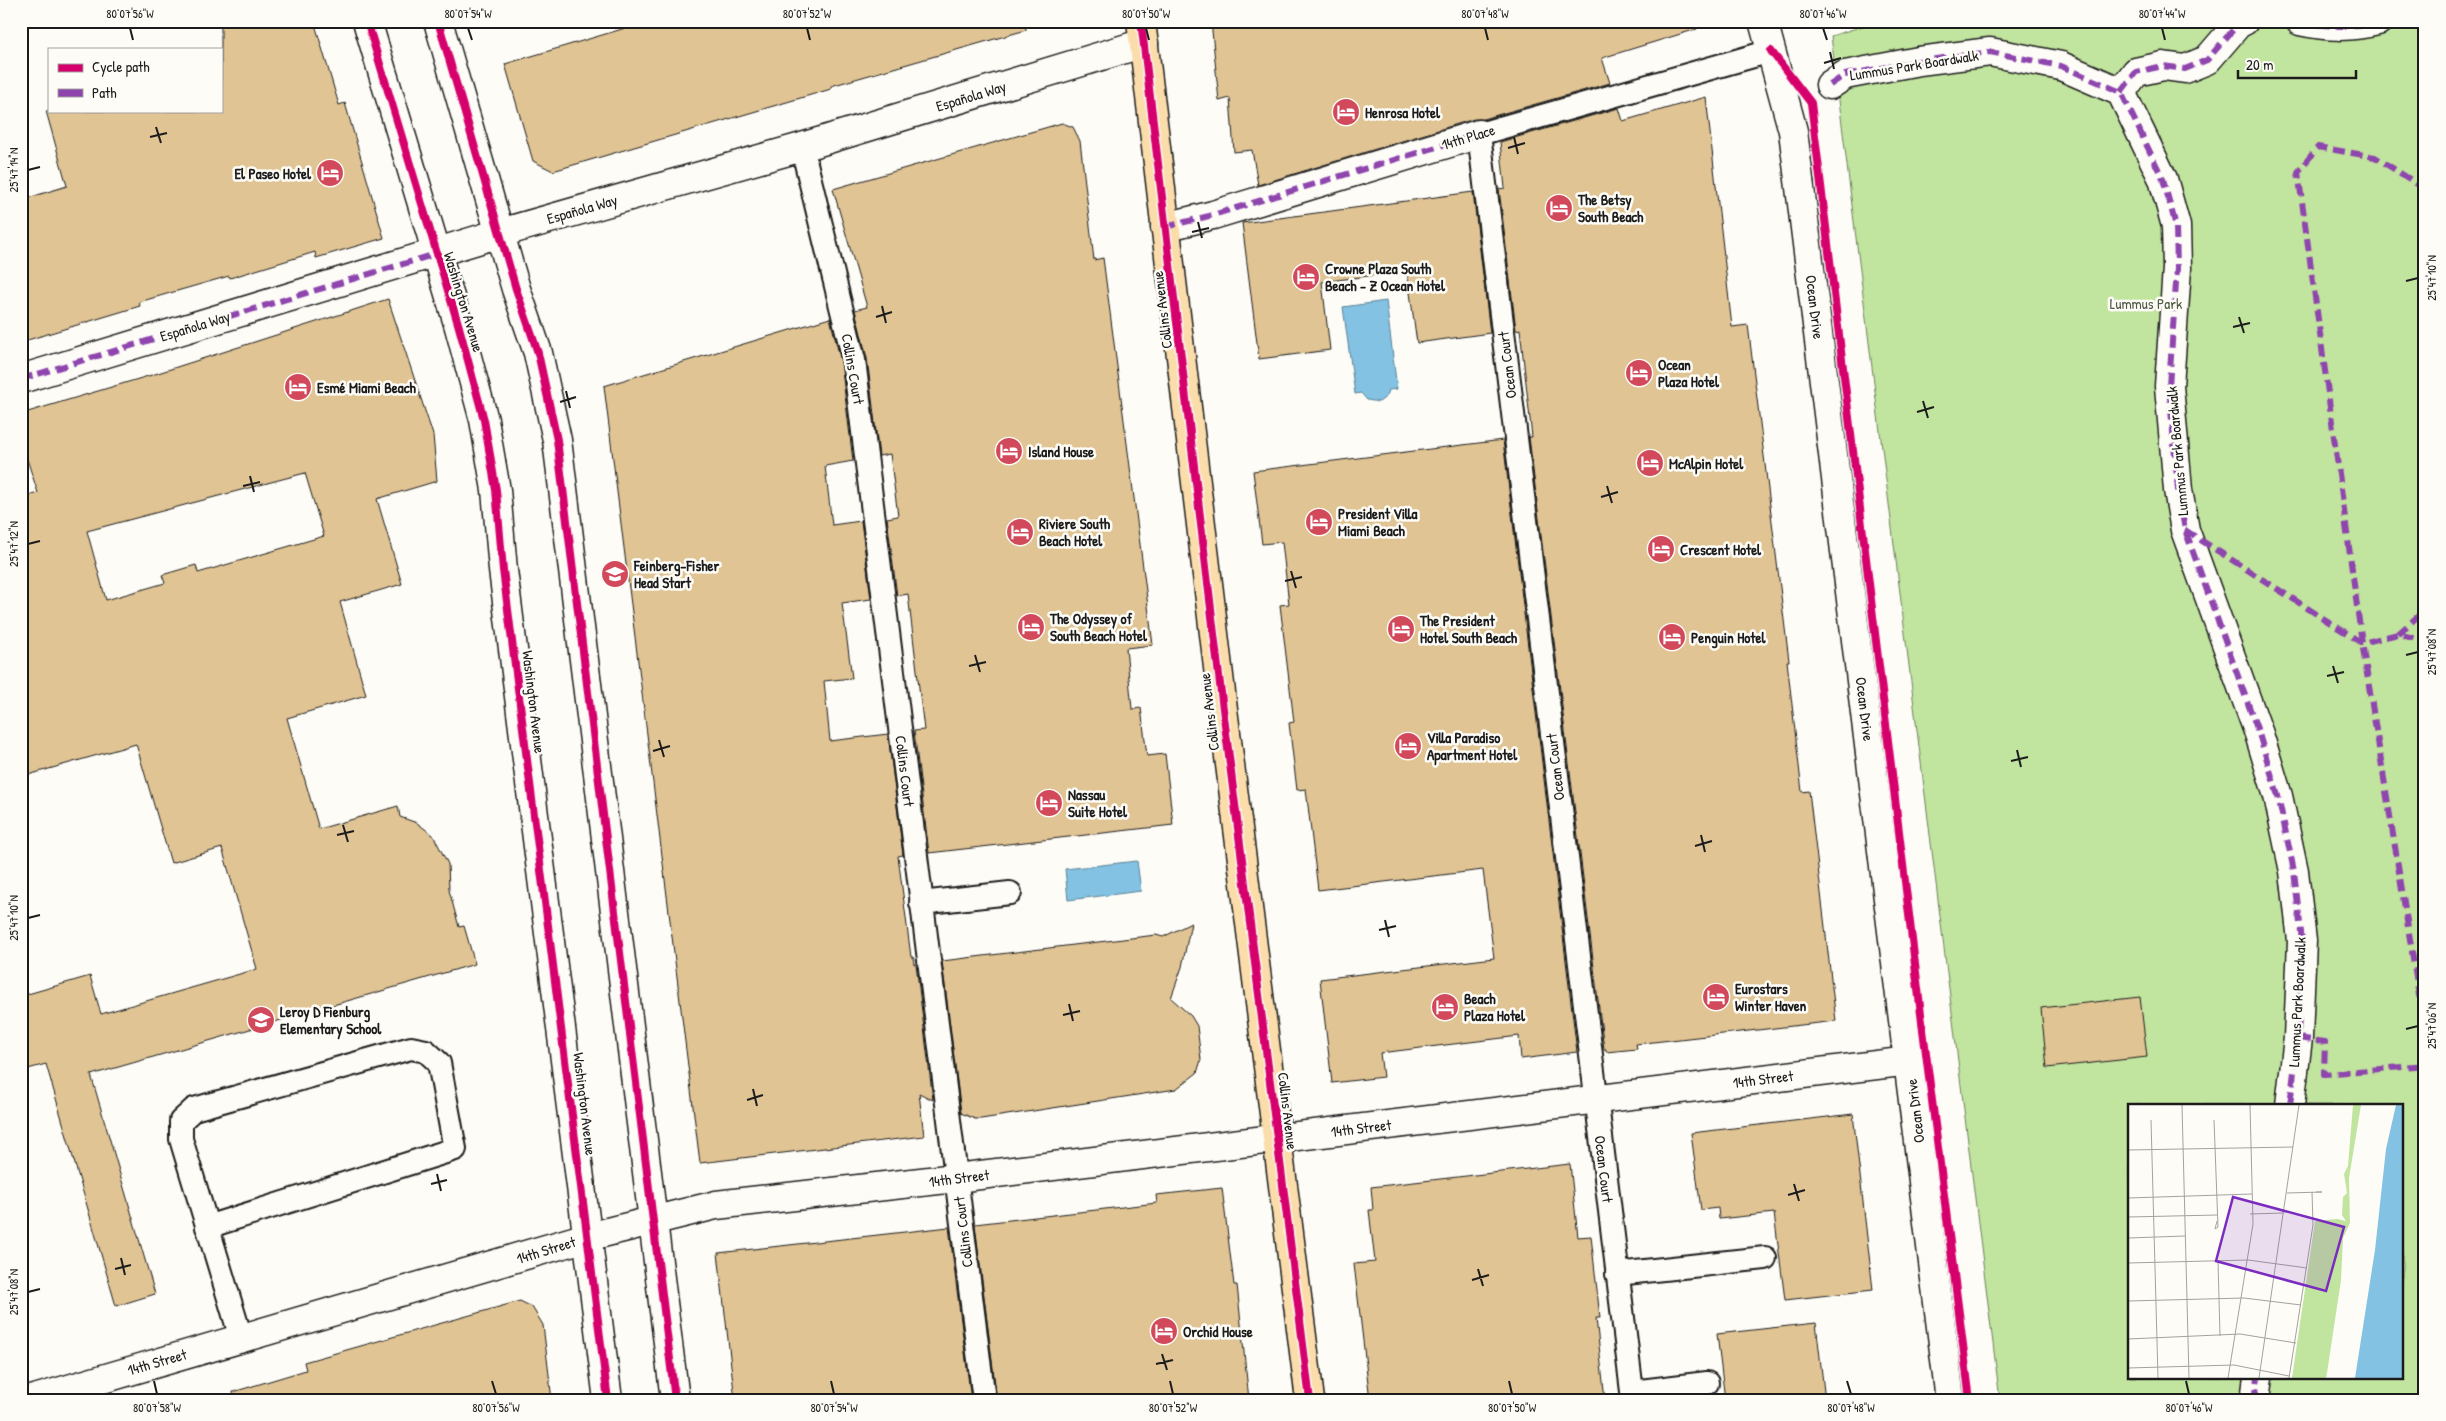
<svg xmlns="http://www.w3.org/2000/svg" width="2446" height="1421" viewBox="0 0 2446 1421" font-family="'Patrick Hand',sans-serif">
<style>
.green{fill:#c1e49e;stroke:#6e805d;fill-rule:evenodd}
.water{fill:#83c2e3;stroke:#5a8093}
.building{fill:#e0c494;stroke:#1c1c1c;fill-rule:evenodd}
.lines{fill:none;stroke-linecap:round;stroke-linejoin:round}
.lane-casing{stroke:#1c1c1c;stroke-width:26}
.street-casing{stroke:#1c1c1c;stroke-width:31}
.secondary-casing{stroke:#1c1c1c;stroke-width:31}
.primary-casing{stroke:#1c1c1c;stroke-width:31}
.lane{stroke:#fdfcf7;stroke-width:22}
.street{stroke:#fdfcf7;stroke-width:28}
.secondary{stroke:#fdfcf7;stroke-width:28}
.primary{stroke:#faddab;stroke-width:28}
.quiet{stroke:#8e44ad;stroke-width:6;stroke-dasharray:12 6;stroke-linecap:butt}
.cycleway-casing{stroke:#fdfcf7;stroke-width:11}
.cycleway{stroke:#d6006c;stroke-width:8}
.ticks{fill:none;stroke:#1c1c1c;stroke-width:2}
.labels{text-anchor:middle;dominant-baseline:central;stroke-width:5;stroke-linejoin:round;paint-order:stroke}
.street-label{font-size:15px;fill:#1c1c1c;stroke:#fdfcf7}
.poi-label{font-size:15px;font-weight:bold;fill:#1c1c1c;stroke:#fdfcf7;text-anchor:start}
.park-label{font-size:15px;fill:#4e5843;stroke:#fdfcf7}
.inset-road{fill:none;stroke:#a3a29f;stroke-width:1}
.view{fill:#7b2cbf;fill-opacity:0.15;stroke:#7b2cbf;stroke-width:2.5}
.inset-edge{fill:none;stroke:#1c1c1c;stroke-width:2.5}
.neatline{fill:none;stroke:#1c1c1c;stroke-width:2}
.ticks-label{font-size:12px;text-anchor:middle;fill:#1c1c1c}
</style>
<rect width="100%" height="100%" fill="#fdfcf7"/>
<filter id="ink" filterUnits="userSpaceOnUse"><feTurbulence type="fractalNoise" baseFrequency=".02" numOctaves="2"/><feDisplacementMap in="SourceGraphic" scale="10" xChannelSelector="R" yChannelSelector="G"/><feConvolveMatrix kernelMatrix="1 2 1 2 8 2 1 2 1" color-interpolation-filters="sRGB"/></filter>
<g filter="url(#ink)">
<path class="green" d="M 1879,21 L 2425,21 L 2425,1400 L 2000,1400 L 1831,36 ZM 2130,1105 L 2402,1105 L 2402,1377 L 2130,1377 Z"/>
<g class="water">
<path d="M 1386,301 L 1397,389 L 1389,390 L 1387,396 L 1379,402 L 1367,400 L 1361,393 L 1355,394 L 1343,307 Z"/>
<path d="M 1137,861 L 1141,891 L 1068,900 L 1065,869 Z"/>
</g>
<g class="building">
<path d="M 221,21 L 314,21 L 339,105 L 345,103 L 384,238 L 316,258 L 315,252 L 230,278 L 229,276 L 139,302 L 140,306 L 21,342 L 21,200 L 67,186 L 46,111 L 221,111 Z"/>
<path d="M 649,21 L 1025,21 L 1026,30 L 831,86 L 831,89 L 553,171 L 533,161 L 505,64 Z"/>
<path d="M 1211,21 L 1696,21 L 1697,29 L 1602,58 L 1610,83 L 1483,119 L 1474,119 L 1258,185 L 1252,150 L 1234,152 L 1230,98 L 1219,101 Z"/>
<path d="M 1706,97 L 1732,327 L 1748,325 L 1789,661 L 1787,661 L 1802,792 L 1809,791 L 1836,1021 L 1636,1044 L 1637,1049 L 1606,1052 L 1606,1049 L 1604,1049 L 1529,437 L 1532,437 L 1520,329 L 1516,330 L 1499,189 L 1505,188 L 1500,142 L 1619,108 L 1623,121 Z"/>
<path d="M 1062,123 L 1073,127 L 1080,141 L 1094,260 L 1103,258 L 1153,645 L 1126,648 L 1132,709 L 1141,708 L 1147,756 L 1165,754 L 1173,825 L 929,853 L 914,731 L 924,730 L 908,594 L 897,596 L 887,518 L 898,516 L 890,454 L 879,456 L 867,358 L 855,310 L 867,307 L 833,189 Z"/>
<path d="M 1473,192 L 1490,333 L 1417,343 L 1407,271 L 1322,282 L 1330,350 L 1259,359 L 1242,223 Z"/>
<path d="M 388,299 L 433,435 L 437,481 L 377,499 L 402,584 L 340,602 L 366,695 L 287,718 L 319,829 L 398,806 L 400,817 L 417,823 L 433,835 L 448,864 L 449,890 L 459,927 L 464,926 L 475,964 L 91,1075 L 155,1294 L 116,1306 L 46,1064 L 28,1069 L 21,1046 L 21,996 L 90,976 L 101,1014 L 257,969 L 222,848 L 171,863 L 136,744 L 21,777 L 21,498 L 38,493 L 21,441 L 21,414 L 155,374 ZM 305,473 L 324,536 L 198,573 L 196,565 L 162,575 L 165,583 L 106,600 L 87,531 Z"/>
<path d="M 830,318 L 841,362 L 853,461 L 825,466 L 832,525 L 861,521 L 871,599 L 842,603 L 852,678 L 824,681 L 830,741 L 888,734 L 903,855 L 898,856 L 911,957 L 913,957 L 914,964 L 916,964 L 933,1100 L 919,1093 L 924,1136 L 700,1163 L 604,386 Z"/>
<path d="M 1503,440 L 1577,1052 L 1521,1059 L 1519,1036 L 1380,1053 L 1383,1077 L 1332,1083 L 1320,979 L 1494,958 L 1483,870 L 1318,890 L 1306,789 L 1297,790 L 1289,723 L 1294,722 L 1280,605 L 1289,604 L 1282,542 L 1262,544 L 1253,471 Z"/>
<path d="M 1191,923 L 1182,967 L 1171,998 L 1191,1016 L 1197,1026 L 1201,1060 L 1197,1073 L 1176,1089 L 981,1119 L 975,1119 L 961,1113 L 942,961 L 1156,935 L 1163,937 Z"/>
<path d="M 2140,997 L 2147,1057 L 2047,1068 L 2041,1008 Z"/>
<path d="M 1853,1114 L 1873,1290 L 1785,1300 L 1774,1213 L 1719,1219 L 1718,1208 L 1701,1210 L 1691,1133 Z"/>
<path d="M 1570,1164 L 1578,1237 L 1591,1236 L 1600,1318 L 1596,1318 L 1605,1400 L 1370,1400 L 1354,1264 L 1375,1262 L 1369,1210 L 1373,1210 L 1371,1187 Z"/>
<path d="M 1222,1188 L 1234,1285 L 1237,1285 L 1249,1400 L 997,1400 L 975,1224 L 1157,1203 L 1156,1195 Z"/>
<path d="M 949,1227 L 971,1400 L 735,1400 L 718,1253 Z"/>
<path d="M 520,1301 L 532,1307 L 543,1325 L 552,1400 L 234,1400 L 233,1392 L 306,1370 L 304,1362 Z"/>
<path d="M 1816,1323 L 1825,1400 L 1725,1400 L 1717,1334 Z"/>
</g>
<g class="lines">
<g class="lane-casing">
<g id="lane">
<path d="M 802,147 L 854,360 L 984,1400"/>
<path d="M 921,903 L 1010,893"/>
<path d="M 207,1227 L 455,1149 L 439,1063 L 426,1051 L 411,1048 L 194,1109 L 181,1121 L 181,1139 L 241,1338"/>
<path d="M 1617,1274 L 1765,1258"/>
<path d="M 1632,1392 L 1707,1383"/>
<path d="M 1633,1400 L 1479,134 L 1771,51"/>
</g>
</g>
<g class="street-casing">
<g id="street">
<path d="M 2300,21 C 2327,27 2350,28 2378,21"/>
<path d="M 1830,85 L 1845,75 L 1919,61 L 1990,52 L 2061,66 L 2121,92 L 2163,179 L 2176,226 L 2177,268 L 2169,386 L 2178,490 L 2185,530 L 2259,734 L 2278,796 L 2294,871 L 2302,941 L 2298,1038 L 2290,1105"/>
<path d="M 2121,92 L 2136,72 L 2163,66 L 2185,69 L 2207,60 L 2238,24 L 2244,21"/>
<path d="M 1165,227 L 1213,215 L 1479,134"/>
<path d="M 21,379 L 500,233 L 802,147 L 1144,43"/>
<path d="M 31,1400 L 587,1237 L 716,1205 L 956,1178 L 1909,1061"/>
<path d="M 2255,1400 L 2258,1377"/>
</g>
</g>
<g class="secondary-casing">
<g id="secondary">
<path d="M 367,21 L 459,327 L 484,420 L 496,490 L 503,570 L 608,1400"/>
<path d="M 438,21 L 516,289 L 538,353 L 557,440 L 675,1400"/>
<path d="M 1763,21 L 1793,131 L 1950,1400"/>
</g>
</g>
<g class="primary-casing">
<path id="primary" d="M 1141,21 L 1222,701 L 1310,1400"/>
</g>
<use href="#lane" class="lane"/>
<use href="#street" class="street"/>
<use href="#secondary" class="secondary"/>
<use href="#primary" class="primary"/>
<g class="quiet">
<path d="M 2300,21 C 2327,27 2350,28 2378,21"/>
<path d="M 1830,85 L 1845,75 L 1919,61 L 1990,52 L 2061,66 L 2121,92 L 2163,179 L 2176,226 L 2177,268 L 2169,386 L 2178,490 L 2185,530 L 2259,734 L 2278,796 L 2294,871 L 2302,941 L 2298,1038 L 2290,1105"/>
<path d="M 2121,92 L 2136,72 L 2163,66 L 2185,69 L 2207,60 L 2238,24 L 2244,21"/>
<path d="M 2425,189 L 2375,157 L 2318,147 L 2298,172 L 2362,643 L 2425,1032"/>
<path d="M 1165,227 L 1213,215 L 1479,134"/>
<path d="M 21,379 L 436,254"/>
<path d="M 2185,530 L 2362,643 L 2398,634 L 2425,641"/>
<path d="M 2398,634 L 2425,610"/>
<path d="M 2298,1038 L 2325,1042 L 2324,1074 L 2425,1065"/>
<path d="M 2255,1400 L 2258,1377"/>
</g>
<g class="cycleway-casing">
<g id="cycleway">
<path d="M 367,21 L 459,327 L 484,420 L 496,490 L 503,570 L 608,1400"/>
<path d="M 438,21 L 516,289 L 538,353 L 557,440 L 675,1400"/>
<path d="M 1141,21 L 1222,701 L 1310,1400"/>
<path d="M 1771,51 L 1811,103 L 1921,1014 L 1970,1400"/>
</g>
</g>
<use href="#cycleway" class="cycleway"/>
</g>
</g>
<path class="ticks" d="M 130,28 L 133,40M 468,28 L 472,40M 807,28 L 810,40M 1146,28 L 1149,40M 1485,28 L 1488,40M 1823,28 L 1827,40M 2162,28 L 2165,40M 1830,52 L 1834,69M 1824,63 L 1841,58M 156,127 L 161,143M 150,137 L 167,133M 1514,137 L 1518,154M 1508,148 L 1525,143M 28,170 L 40,167M 1198,222 L 1202,238M 1192,232 L 1209,228M 2406,281 L 2418,278M 882,306 L 886,323M 876,317 L 892,312M 2239,317 L 2244,333M 2233,327 L 2250,323M 566,391 L 570,408M 1923,401 L 1928,418M 560,402 L 576,397M 1917,412 L 1934,407M 250,476 L 254,492M 243,486 L 260,482M 1607,486 L 1612,503M 1601,497 L 1618,492M 28,544 L 40,541M 1291,571 L 1296,588M 1285,581 L 1302,577M 975,655 L 980,672M 2406,655 L 2418,652M 969,666 L 986,662M 2333,666 L 2338,683M 2327,676 L 2344,672M 659,740 L 664,757M 2017,750 L 2021,767M 653,751 L 670,746M 2011,761 L 2028,757M 343,825 L 348,842M 337,835 L 354,831M 1701,835 L 1705,852M 1695,846 L 1712,841M 28,918 L 40,915M 1385,920 L 1389,937M 1379,930 L 1396,926M 1069,1004 L 1073,1021M 1063,1015 L 1080,1011M 2406,1029 L 2418,1026M 753,1089 L 757,1106M 747,1100 L 763,1095M 437,1174 L 441,1191M 431,1184 L 447,1180M 1794,1184 L 1799,1201M 1788,1195 L 1805,1190M 121,1258 L 125,1275M 115,1269 L 131,1265M 1478,1269 L 1483,1286M 1472,1280 L 1489,1275M 28,1292 L 40,1289M 1162,1354 L 1167,1370M 1156,1364 L 1173,1360M 154,1381 L 157,1394M 492,1381 L 496,1394M 831,1381 L 834,1394M 1170,1381 L 1173,1394M 1509,1381 L 1512,1394M 1847,1381 L 1851,1394M 2186,1381 L 2189,1394"/>
<defs>
<g id="hotel-disc" transform="scale(1.4375)"><circle r="9.5" fill="#d1495b" stroke="#fdfcf7"/><path d="M-6-4.5h1.5V1H6V5H4.5V3h-9V5H-6ZM-4 0a1.8 1.8 0 1 1 3.6 0ZM.5 0V-2.5h3Q6-2.5 6 0Z" fill="#fff"/></g>
<g id="school-disc" transform="scale(1.4375)"><circle r="9.5" fill="#d1495b" stroke="#fdfcf7"/><path d="M0-5L7-2L0 1L-7-2ZM-4 1L0 2.5L4 1V4Q0 6-4 4Z" fill="#fff"/></g>
</defs>
<g fill-rule="evenodd">
<use href="#hotel-disc" x="1346" y="112"/>
<use href="#hotel-disc" x="330" y="173"/>
<use href="#hotel-disc" x="1559" y="208"/>
<use href="#hotel-disc" x="1306" y="277"/>
<use href="#hotel-disc" x="1639" y="373"/>
<use href="#hotel-disc" x="298" y="387"/>
<use href="#hotel-disc" x="1009" y="451"/>
<use href="#hotel-disc" x="1650" y="463"/>
<use href="#hotel-disc" x="1319" y="522"/>
<use href="#hotel-disc" x="1020" y="532"/>
<use href="#hotel-disc" x="1661" y="549"/>
<use href="#school-disc" x="615" y="574"/>
<use href="#hotel-disc" x="1031" y="627"/>
<use href="#hotel-disc" x="1401" y="629"/>
<use href="#hotel-disc" x="1672" y="637"/>
<use href="#hotel-disc" x="1408" y="746"/>
<use href="#hotel-disc" x="1049" y="803"/>
<use href="#hotel-disc" x="1716" y="997"/>
<use href="#hotel-disc" x="1445" y="1007"/>
<use href="#school-disc" x="261" y="1020"/>
<use href="#hotel-disc" x="1164" y="1331"/>
</g>
<g class="labels">
<g class="street-label">
<text transform="translate(1914 65) rotate(-9)">Lummus Park Boardwalk</text>
<text transform="translate(971 96) rotate(-17)">Española Way</text>
<text transform="translate(1468 137) rotate(-17)">14th Place</text>
<text transform="translate(582 209) rotate(-16)">Española Way</text>
<text transform="translate(464 302) rotate(73)">Washington Avenue</text>
<text transform="translate(1815 307) rotate(83)">Ocean Drive</text>
<text transform="translate(1162 310) rotate(-97)">Collins Avenue</text>
<text transform="translate(195 326) rotate(-17)">Española Way</text>
<text transform="translate(1507 365) rotate(-97)">Ocean Court</text>
<text transform="translate(853 369) rotate(80)">Collins Court</text>
<text transform="translate(2177 451) rotate(-95)">Lummus Park Boardwalk</text>
<text transform="translate(534 702) rotate(83)">Washington Avenue</text>
<text transform="translate(1865 709) rotate(83)">Ocean Drive</text>
<text transform="translate(1209 712) rotate(-97)">Collins Avenue</text>
<text transform="translate(1555 767) rotate(-97)">Ocean Court</text>
<text transform="translate(905 771) rotate(83)">Collins Court</text>
<text transform="translate(2297 1002) rotate(-87)">Lummus Park Boardwalk</text>
<text transform="translate(1763 1079) rotate(-7)">14th Street</text>
<text transform="translate(585 1104) rotate(83)">Washington Avenue</text>
<text transform="translate(1288 1111) rotate(83)">Collins Avenue</text>
<text transform="translate(1915 1111) rotate(-97)">Ocean Drive</text>
<text transform="translate(1361 1128) rotate(-7)">14th Street</text>
<text transform="translate(1604 1169) rotate(83)">Ocean Court</text>
<text transform="translate(959 1178) rotate(-7)">14th Street</text>
<text transform="translate(963 1232) rotate(-97)">Collins Court</text>
<text transform="translate(546 1250) rotate(-17)">14th Street</text>
<text transform="translate(157 1362) rotate(-16)">14th Street</text>
</g>
<g class="poi-label">
<text x="1365" y="112">Henrosa Hotel</text>
<text x="311" y="173" text-anchor="end">El Paseo Hotel</text>
<text x="1578" y="199">The Betsy<tspan x="1578" dy="17">South Beach</tspan></text>
<text x="1325" y="268">Crowne Plaza South<tspan x="1325" dy="17">Beach - Z Ocean Hotel</tspan></text>
<text x="1658" y="364">Ocean<tspan x="1658" dy="17">Plaza Hotel</tspan></text>
<text x="317" y="387">Esmé Miami Beach</text>
<text x="1028" y="451">Island House</text>
<text x="1669" y="463">McAlpin Hotel</text>
<text x="1338" y="513">President Villa<tspan x="1338" dy="17">Miami Beach</tspan></text>
<text x="1039" y="523">Riviere South<tspan x="1039" dy="17">Beach Hotel</tspan></text>
<text x="1680" y="549">Crescent Hotel</text>
<text x="634" y="565">Feinberg-Fisher<tspan x="634" dy="17">Head Start</tspan></text>
<text x="1050" y="618">The Odyssey of<tspan x="1050" dy="17">South Beach Hotel</tspan></text>
<text x="1420" y="620">The President<tspan x="1420" dy="17">Hotel South Beach</tspan></text>
<text x="1691" y="637">Penguin Hotel</text>
<text x="1427" y="737">Villa Paradiso<tspan x="1427" dy="17">Apartment Hotel</tspan></text>
<text x="1068" y="794">Nassau<tspan x="1068" dy="17">Suite Hotel</tspan></text>
<text x="1735" y="988">Eurostars<tspan x="1735" dy="17">Winter Haven</tspan></text>
<text x="1464" y="998">Beach<tspan x="1464" dy="17">Plaza Hotel</tspan></text>
<text x="280" y="1011">Leroy D Fienburg<tspan x="280" dy="17">Elementary School</tspan></text>
<text x="1183" y="1331">Orchid House</text>
</g>
<g class="park-label">
<text x="2146" y="303">Lummus Park</text>
</g>
</g>
<g transform="translate(2128 1104)">
<rect width="275" height="275" fill="#fdfcf7"/>
<path d="M 225,1 L 233,1 L 221,74 L 222,119 L 215,134 L 213,176 L 199,269 L 198,274 L 164,274 L 187,117 L 209,115 L 218,117 L 214,111 L 215,93 L 219,89 L 216,70 L 220,62 Z" fill="#c1e49e"/>
<path d="M 268,1 L 275,1 L 275,274 L 227,274 L 247,146 L 258,45 Z" fill="#83c2e3"/>
<path class="inset-road" d="M 54,1 L 61,274M 23,16 L 30,274M 86,16 L 90,123 L 87,125 L 89,117M 0,46 L 165,43M 159,89 L 194,88 L 188,88M 0,94 L 124,90M 122,110 L 156,109M 0,113 L 89,111M 0,134 L 57,132M 90,157 L 92,232M 0,159 L 120,156 L 179,164M 0,197 L 116,194 L 173,201M 0,235 L 112,230 L 168,239M 0,264 L 106,261 L 161,272M 100,274 L 125,120 L 122,1M 131,274 L 171,1M 161,274 L 185,121 L 184,88"/>
<path class="view" d="M 105,93 L 216,123 L 198,187 L 88,157 Z"/>
<rect width="275" height="275" class="inset-edge"/>
</g>
<rect width="2446" height="1421" fill="none" stroke="#fdfcf7" stroke-width="55"/>
<rect x="48" y="48" width="175" height="65" fill="#fdfcf7" stroke="#a3a29f"/>
<rect x="58" y="64" width="25" height="8" fill="#d6006c" stroke="#a3a29f"/>
<text x="92" y="72" font-size="15" fill="#1c1c1c">Cycle path</text>
<rect x="58" y="89" width="25" height="8" fill="#8e44ad" stroke="#a3a29f"/>
<text x="92" y="98" font-size="15" fill="#1c1c1c">Path</text>
<path d="M2238 70v8h118v-8" fill="none" stroke="#1c1c1c" stroke-width="2.5"/>
<text x="2246" y="70" font-size="15" fill="#1c1c1c" stroke="#fdfcf7" stroke-width="4" paint-order="stroke">20 m</text>
<rect x="28" y="28" width="2390" height="1366" class="neatline"/>
<g class="ticks-label">
<text x="130" y="18">80°07'56"W</text>
<text x="468" y="18">80°07'54"W</text>
<text x="807" y="18">80°07'52"W</text>
<text x="1146" y="18">80°07'50"W</text>
<text x="1485" y="18">80°07'48"W</text>
<text x="1823" y="18">80°07'46"W</text>
<text x="2162" y="18">80°07'44"W</text>
<text transform="translate(14 170) rotate(-90)" y="4">25°47'14"N</text>
<text transform="translate(2432 278) rotate(-90)" y="4">25°47'10"N</text>
<text transform="translate(14 544) rotate(-90)" y="4">25°47'12"N</text>
<text transform="translate(2432 652) rotate(-90)" y="4">25°47'08"N</text>
<text transform="translate(14 918) rotate(-90)" y="4">25°47'10"N</text>
<text transform="translate(2432 1026) rotate(-90)" y="4">25°47'06"N</text>
<text transform="translate(14 1292) rotate(-90)" y="4">25°47'08"N</text>
<text x="157" y="1412">80°07'58"W</text>
<text x="496" y="1412">80°07'56"W</text>
<text x="834" y="1412">80°07'54"W</text>
<text x="1173" y="1412">80°07'52"W</text>
<text x="1512" y="1412">80°07'50"W</text>
<text x="1851" y="1412">80°07'48"W</text>
<text x="2189" y="1412">80°07'46"W</text>
</g>
</svg>
